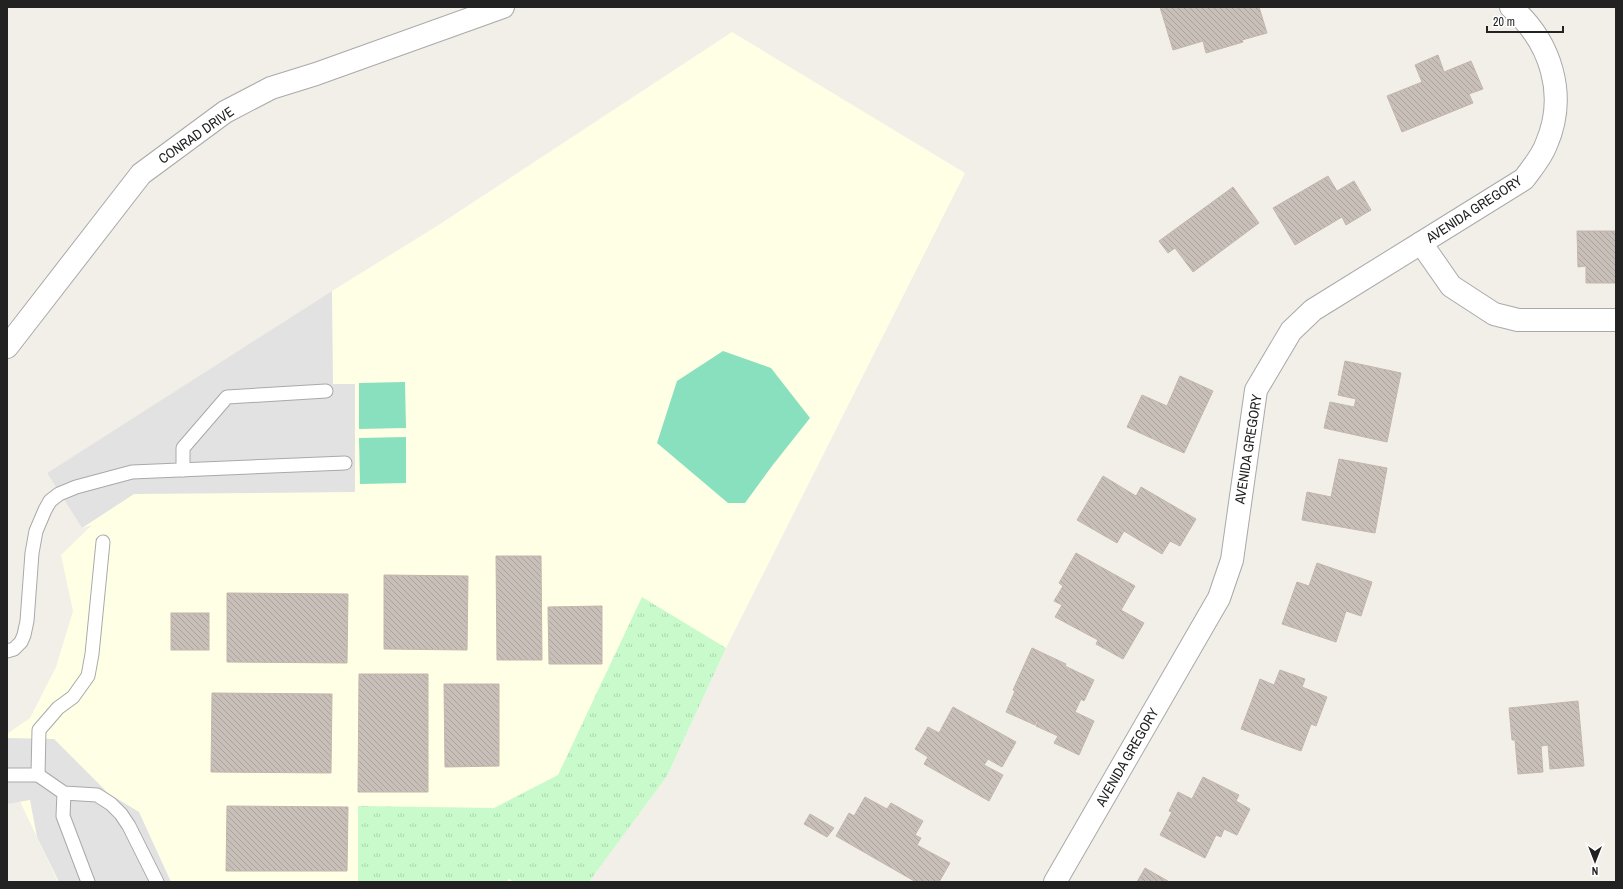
<svg xmlns="http://www.w3.org/2000/svg" width="1623" height="889" viewBox="0 0 1623 889" font-family="'Archivo Narrow',sans-serif">
<style>
.education{fill:#ffffe5}
.park{fill:url(#park-tufts)}
.pitch{fill:#88e0be}
.parking{fill:#e2e2e2}
.building{fill:url(#building-back-hatch);stroke:#c4b6ab}
.lines{fill:none;stroke-linecap:round;stroke-linejoin:round}
.service-casing{stroke:#a9a9a9;stroke-width:15}
.minor-casing{stroke:#a9a9a9;stroke-width:24}
.tertiary-casing{stroke:#a9a9a9;stroke-width:24}
.service{stroke:#fff;stroke-width:13}
.minor{stroke:#fff;stroke-width:22}
.tertiary{stroke:#fff;stroke-width:22}
.labels{text-anchor:middle;dominant-baseline:central;stroke-width:3.5;stroke-linejoin:round;paint-order:stroke}
.street-label{font-size:14px;fill:#222;stroke:#fff}
</style>
<defs>
<pattern id="park-tufts" width="24" height="20" patternUnits="userSpaceOnUse"><rect width="24" height="20" fill="#c8facc"/><path d="M3 7l-1-3M5 7V3M7 7l1-3M15 17l-1-3M17 17v-4M19 17l1-3" fill="none" stroke="#acd6af"/></pattern>
<pattern id="building-back-hatch" width="6" height="6" patternUnits="userSpaceOnUse"><rect width="6" height="6" fill="#c7bfb8"/><path d="M-1 5l2 2M0 0l6 6M5-1l2 2" fill="none" stroke="#aba49e"/></pattern>
</defs>
<rect width="100%" height="100%" fill="#f2efe9"/>
<path class="education" d="M 732,32 L 965,173 L 726,648 L 667,776 L 589,882 L 58,882 L 18,797 L 7,758 L 7,734 L 30,718 L 56,667 L 73,611 L 61,555 L 92,525 L 82,528 L 47,473 L 332,291 L 437,226 Z"/>
<path class="park" d="M 642,597 L 726,648 L 667,776 L 589,882 L 514,882 L 509,879 L 506,882 L 358,882 L 358,806 L 494,808 L 558,775 Z"/>
<g class="pitch">
<path d="M 723,351 L 771,368 L 810,418 L 772,466 L 745,503 L 728,503 L 657,443 L 677,381 Z"/>
<path d="M 405,382 L 406,428 L 359,429 L 359,383 Z"/>
<path d="M 406,437 L 406,483 L 360,484 L 359,438 Z"/>
</g>
<g class="parking">
<path d="M 332,291 L 333,384 L 355,384 L 355,492 L 134,494 L 82,528 L 47,473 Z"/>
<path d="M 7,738 L 54,739 L 108,793 L 139,812 L 171,882 L 59,882 L 37,837 L 30,800 L 7,804 Z"/>
</g>
<g class="building">
<path d="M 1160,7 L 1259,7 L 1267,33 L 1242,40 L 1243,42 L 1206,53 L 1203,41 L 1173,50 Z"/>
<path d="M 1438,55 L 1444,72 L 1471,61 L 1483,89 L 1469,94 L 1473,103 L 1402,132 L 1387,96 L 1422,82 L 1415,65 Z"/>
<path d="M 1328,176 L 1337,191 L 1354,181 L 1371,210 L 1346,225 L 1342,217 L 1295,245 L 1273,208 Z"/>
<path d="M 1233,187 L 1259,223 L 1193,272 L 1175,248 L 1168,253 L 1159,241 Z"/>
<path d="M 1577,231 L 1616,231 L 1616,283 L 1586,283 L 1586,266 L 1578,267 Z"/>
<path d="M 1345,361 L 1401,373 L 1387,442 L 1324,428 L 1330,402 L 1354,407 L 1356,399 L 1338,395 Z"/>
<path d="M 1180,376 L 1213,391 L 1184,453 L 1127,427 L 1142,395 L 1167,406 Z"/>
<path d="M 1339,459 L 1387,468 L 1375,533 L 1302,520 L 1307,492 L 1331,497 Z"/>
<path d="M 1103,476 L 1136,496 L 1141,487 L 1196,519 L 1180,546 L 1170,541 L 1162,554 L 1124,531 L 1117,543 L 1077,520 Z"/>
<path d="M 1076,553 L 1135,586 L 1121,610 L 1144,623 L 1123,659 L 1096,644 L 1098,640 L 1055,617 L 1062,605 L 1054,601 L 1063,586 L 1059,583 Z"/>
<path d="M 496,556 L 541,556 L 542,660 L 497,660 Z"/>
<path d="M 1317,563 L 1372,582 L 1361,616 L 1346,611 L 1336,642 L 1282,624 L 1297,582 L 1309,586 Z"/>
<path d="M 384,575 L 468,576 L 467,650 L 384,649 Z"/>
<path d="M 227,593 L 348,594 L 347,663 L 227,662 Z"/>
<path d="M 602,606 L 602,664 L 549,664 L 548,607 Z"/>
<rect x="171" y="613" width="38" height="37"/>
<path d="M 1032,648 L 1066,664 L 1065,666 L 1094,680 L 1084,701 L 1081,699 L 1075,712 L 1094,721 L 1079,755 L 1054,743 L 1058,736 L 1036,726 L 1038,721 L 1037,720 L 1035,725 L 1006,712 L 1015,691 L 1013,690 Z"/>
<path d="M 1280,670 L 1305,679 L 1302,687 L 1327,697 L 1316,726 L 1311,724 L 1301,751 L 1241,729 L 1260,679 L 1274,685 Z"/>
<path d="M 359,674 L 428,674 L 428,792 L 358,792 Z"/>
<path d="M 444,684 L 499,684 L 499,766 L 445,767 Z"/>
<path d="M 212,693 L 332,694 L 331,773 L 211,772 Z"/>
<path d="M 1578,701 L 1584,766 L 1550,769 L 1548,745 L 1541,746 L 1543,772 L 1518,774 L 1515,740 L 1512,740 L 1509,708 Z"/>
<path d="M 953,707 L 1016,742 L 1002,767 L 988,759 L 984,765 L 1003,775 L 989,801 L 924,764 L 928,757 L 915,749 L 928,727 L 939,733 Z"/>
<path d="M 1203,777 L 1239,795 L 1236,801 L 1250,809 L 1237,835 L 1224,829 L 1221,837 L 1216,835 L 1205,858 L 1160,835 L 1172,812 L 1169,811 L 1178,792 L 1192,799 Z"/>
<path d="M 865,797 L 887,809 L 891,803 L 923,821 L 915,835 L 921,838 L 917,845 L 950,863 L 939,882 L 916,882 L 836,836 L 849,813 L 854,816 Z"/>
<path d="M 227,806 L 348,807 L 347,871 L 226,871 Z"/>
<path d="M 810,814 L 834,828 L 827,837 L 804,824 Z"/>
<path d="M 1145,868 L 1168,881 L 1167,882 L 1137,882 Z"/>
</g>
<g class="lines">
<g class="service-casing">
<g id="service">
<path d="M 183,470 L 183,448 L 227,397 L 326,391"/>
<path d="M 7,651 L 14,649 L 21,642 L 24,635 L 27,621 L 32,553 L 36,531 L 45,510 L 50,501 L 59,494 L 76,487 L 132,472 L 345,463"/>
<path d="M 7,775 L 38,775 L 64,793 L 97,795 L 111,804 L 121,814 L 129,826 L 157,882"/>
<path d="M 38,775 L 39,730 L 58,708 L 73,697 L 88,676 L 92,654 L 103,542"/>
<path d="M 64,793 L 63,816 L 88,882"/>
</g>
</g>
<g class="minor-casing">
<path id="minor" d="M 1055,882 L 1219,598 L 1232,560 L 1256,390 L 1291,331 L 1313,310 L 1421,243"/>
</g>
<g class="tertiary-casing">
<g id="tertiary">
<path d="M 1511,7 C 1551,42 1568,95 1546,145 C 1541,158 1532,168 1524,179 L 1421,243 L 1451,286 L 1494,314 L 1518,320 L 1616,320"/>
<path d="M 7,347 L 141,174 L 225,112 L 271,88 L 316,74 L 503,7"/>
</g>
</g>
<use href="#service" class="service"/>
<use href="#minor" class="minor"/>
<use href="#tertiary" class="tertiary"/>
</g>
<g class="labels">
<g class="street-label">
<text transform="translate(196 135) rotate(-35)">CONRAD DRIVE</text>
<text transform="translate(1474 209) rotate(-33)">AVENIDA GREGORY</text>
<text transform="translate(1248 449) rotate(-81)">AVENIDA GREGORY</text>
<text transform="translate(1127 757) rotate(-60)">AVENIDA GREGORY</text>
</g>
</g>
<rect width="1623" height="889" fill="none" stroke="#222222" stroke-width="16"/>
<g transform="translate(1595 861) rotate(180)" stroke="#ffffff" stroke-width="3" paint-order="stroke">
<path d="M0-3L7 15L0 10L-7 15Z" fill="#222222"/>
<text y="-6" font-size="11" font-weight="bold" text-anchor="middle" fill="#222222">N</text>
</g>
<path d="M1487 26v6h76v-6" fill="none" stroke="#222222" stroke-width="2"/>
<text x="1493" y="26" font-size="12" fill="#222222" stroke="#ffffff" stroke-width="3" paint-order="stroke">20 m</text>
</svg>
